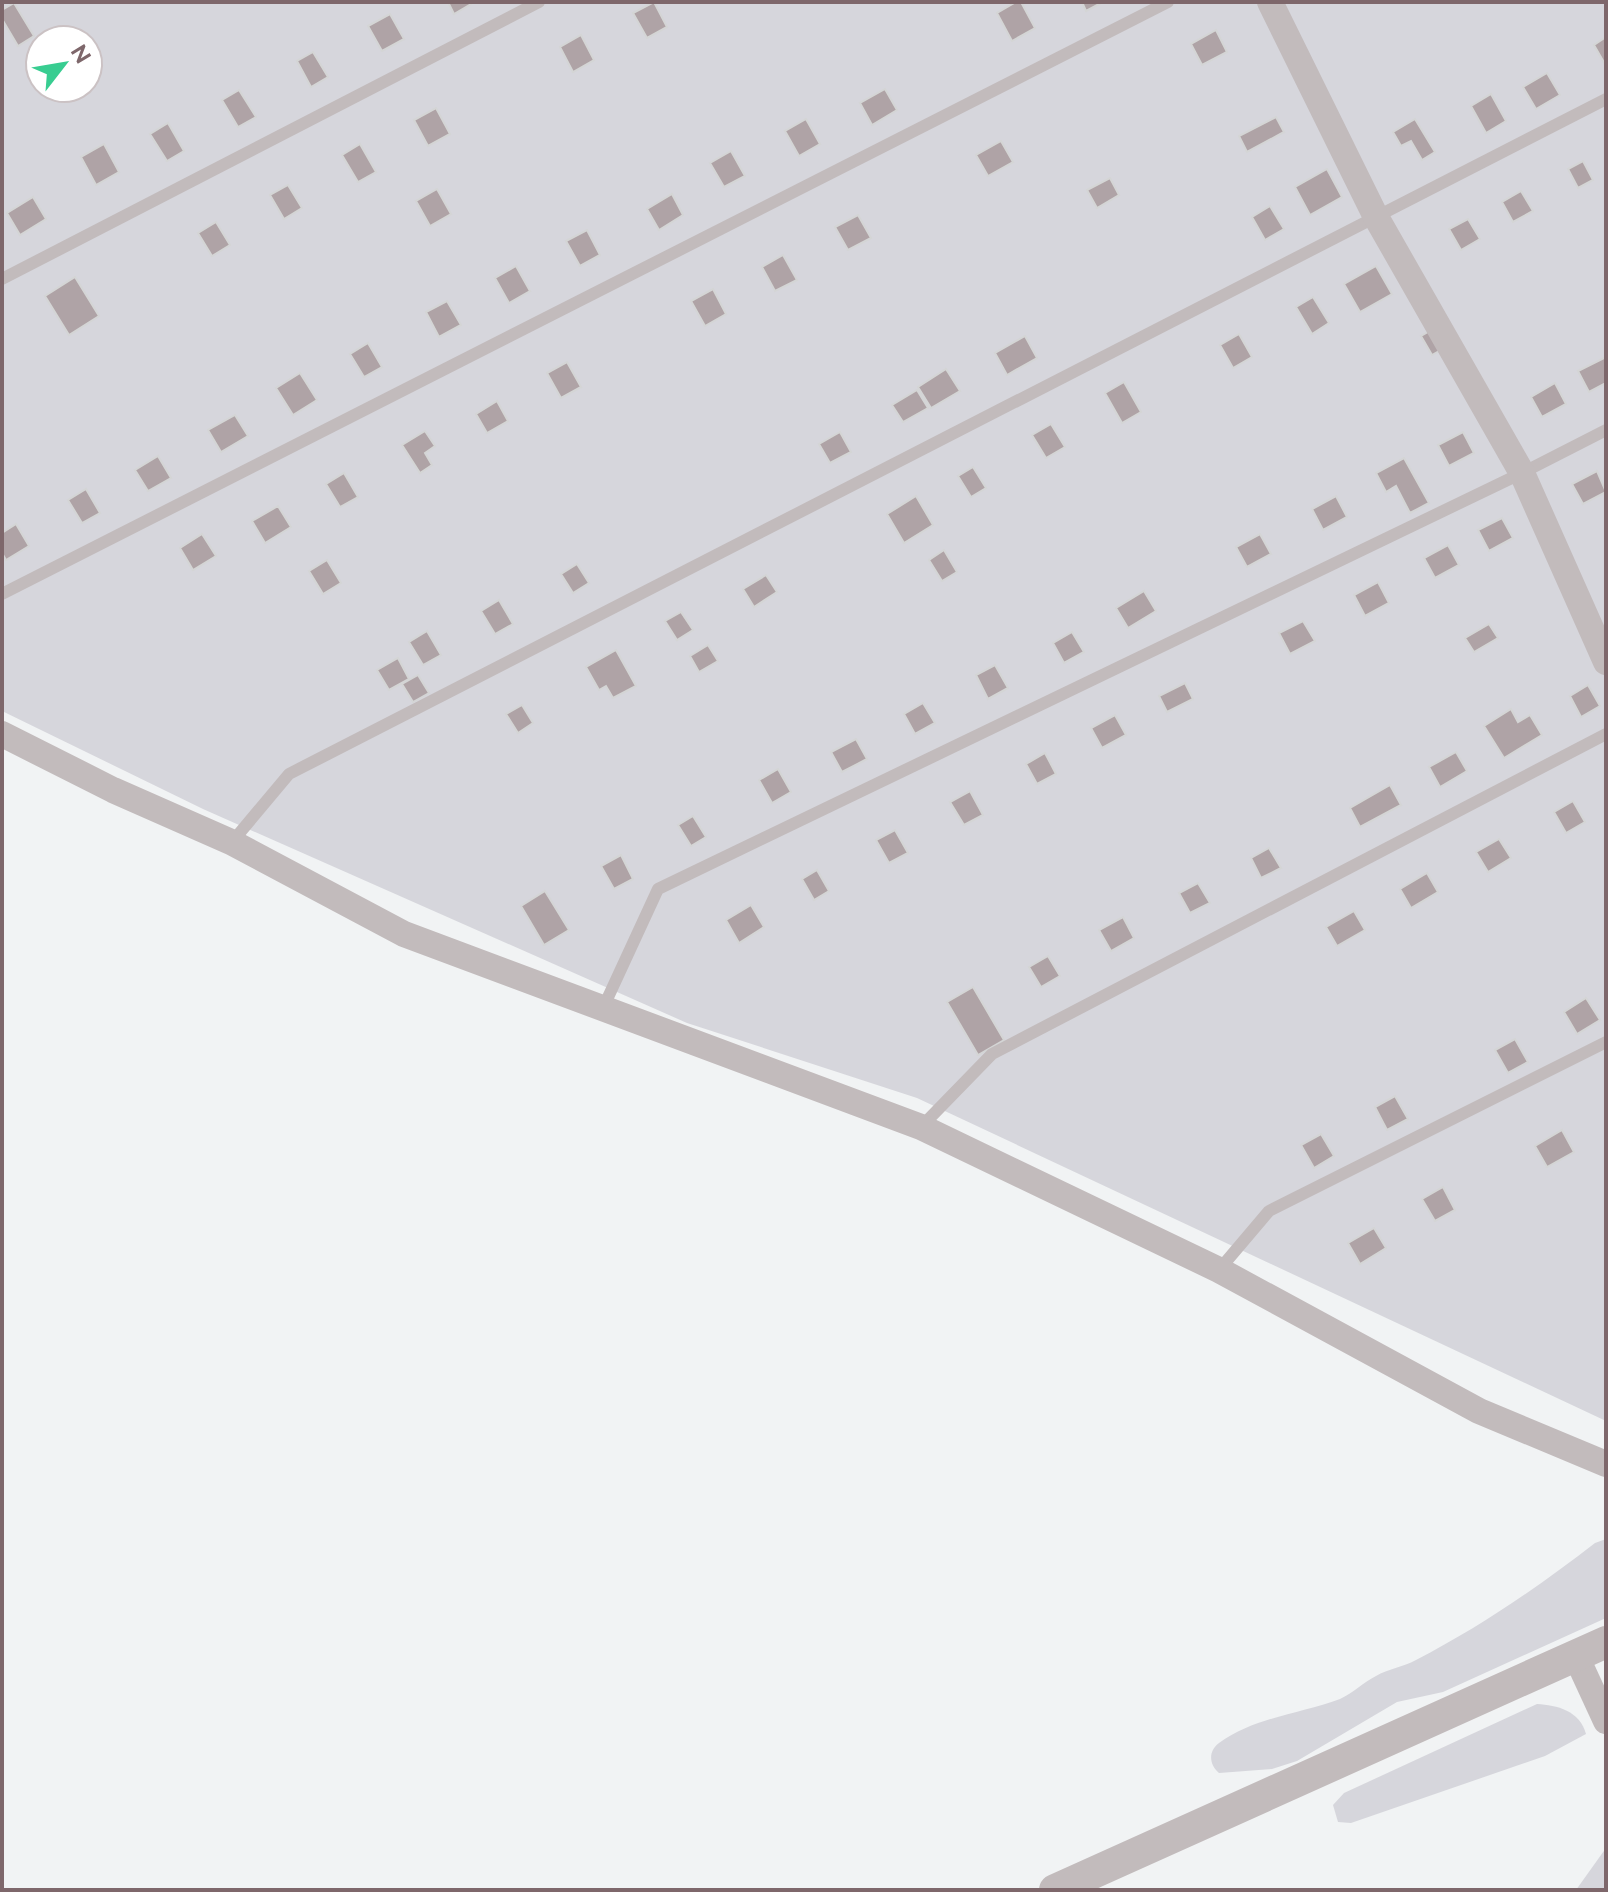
<svg xmlns="http://www.w3.org/2000/svg" width="1608" height="1892" viewBox="0 0 1608 1892" font-family="Raleway,sans-serif">
<style>
.green{fill:#d6d6dc;fill-rule:evenodd}
.building{fill:#afa3a6;stroke:#d4d5d5;stroke-width:2}
.lines{fill:none;stroke-linecap:round;stroke-linejoin:round}
.service{stroke:#c2bbbc;stroke-width:12}
.minor{stroke:#c2bbbc;stroke-width:26}
.tertiary{stroke:#c2bbbc;stroke-width:32}
</style>
<rect width="100%" height="100%" fill="#f1f3f4"/>
<g class="green">
<path d="M 2,2 L 1606,2 L 1606,1421 L 917,1098 L 687,1023 L 203,809 L 2,711 ZM 40,40 L 88,40 L 88,88 L 40,88 Z"/>
<path d="M 1606,1539 L 1606,1618 L 1443,1692 L 1397,1702 L 1297,1761 L 1272,1769 L 1219,1773 C 1209,1765 1208,1751 1219,1743 C 1255,1717 1300,1714 1340,1699 C 1353,1693 1364,1682 1376,1676 C 1388,1669 1403,1667 1416,1660 C 1480,1627 1538,1587 1595,1543 Z"/>
<path d="M 1537,1704 C 1557,1705 1580,1711 1586,1734 L 1545,1756 L 1351,1823 L 1338,1822 L 1333,1805 L 1344,1793 Z"/>
<path d="M 1606,1848 L 1606,1890 L 1576,1890 Z"/>
</g>
<g class="building">
<path d="M 448,2 L 470,2 L 471,4 L 454,14 Z"/>
<path d="M 654,2 L 667,27 L 647,38 L 633,13 Z"/>
<path d="M 1016,2 L 1021,2 L 1035,28 L 1012,41 L 997,13 Z"/>
<path d="M 1082,2 L 1103,2 L 1086,11 Z"/>
<path d="M 14,3 L 34,36 L 18,46 L 2,19 L 2,10 Z"/>
<path d="M 390,14 L 404,39 L 382,51 L 368,26 Z"/>
<path d="M 1216,30 L 1227,52 L 1202,65 L 1191,44 Z"/>
<path d="M 581,35 L 594,60 L 573,72 L 560,47 Z"/>
<path d="M 1606,37 L 1606,66 L 1594,45 Z"/>
<path d="M 313,52 L 328,77 L 311,87 L 297,61 Z"/>
<path d="M 1547,73 L 1560,95 L 1536,109 L 1523,87 Z"/>
<path d="M 885,89 L 897,110 L 872,125 L 860,103 Z"/>
<path d="M 239,90 L 256,117 L 238,127 L 222,100 Z"/>
<path d="M 1491,94 L 1506,121 L 1486,133 L 1471,106 Z"/>
<path d="M 436,108 L 450,134 L 428,146 L 414,120 Z"/>
<path d="M 1276,117 L 1284,132 L 1247,152 L 1239,136 Z"/>
<path d="M 806,119 L 820,144 L 799,156 L 785,131 Z"/>
<path d="M 1415,119 L 1435,152 L 1422,160 L 1411,141 L 1401,146 L 1393,132 Z"/>
<path d="M 168,123 L 184,151 L 167,161 L 150,134 Z"/>
<path d="M 1001,141 L 1013,162 L 988,176 L 976,155 Z"/>
<path d="M 104,144 L 119,172 L 96,185 L 81,157 Z"/>
<path d="M 360,144 L 376,172 L 358,182 L 342,155 Z"/>
<path d="M 731,151 L 745,176 L 724,187 L 710,163 Z"/>
<path d="M 1583,161 L 1593,180 L 1578,188 L 1568,169 Z"/>
<path d="M 1327,169 L 1342,197 L 1310,215 L 1295,187 Z"/>
<path d="M 1110,178 L 1119,195 L 1097,208 L 1087,190 Z"/>
<path d="M 288,185 L 302,208 L 284,219 L 270,195 Z"/>
<path d="M 437,189 L 451,214 L 430,226 L 416,201 Z"/>
<path d="M 1521,191 L 1533,211 L 1513,222 L 1502,202 Z"/>
<path d="M 672,194 L 683,215 L 659,230 L 647,209 Z"/>
<path d="M 33,197 L 46,219 L 20,235 L 7,213 Z"/>
<path d="M 1270,206 L 1284,229 L 1265,240 L 1252,217 Z"/>
<path d="M 858,215 L 871,238 L 848,250 L 835,227 Z"/>
<path d="M 1468,219 L 1480,239 L 1461,250 L 1449,229 Z"/>
<path d="M 216,222 L 230,245 L 212,256 L 198,233 Z"/>
<path d="M 587,230 L 600,255 L 580,266 L 566,241 Z"/>
<path d="M 783,255 L 797,280 L 775,291 L 762,267 Z"/>
<path d="M 516,266 L 530,291 L 509,303 L 495,278 Z"/>
<path d="M 1376,266 L 1392,294 L 1360,312 L 1344,284 Z"/>
<path d="M 75,277 L 99,316 L 69,335 L 45,296 Z"/>
<path d="M 713,289 L 726,314 L 705,326 L 691,301 Z"/>
<path d="M 1313,297 L 1329,323 L 1312,334 L 1296,307 Z"/>
<path d="M 447,301 L 461,325 L 439,337 L 426,312 Z"/>
<path d="M 1435,328 L 1446,347 L 1432,355 L 1421,336 Z"/>
<path d="M 1239,334 L 1252,357 L 1233,368 L 1220,345 Z"/>
<path d="M 1025,336 L 1037,358 L 1007,375 L 995,353 Z"/>
<path d="M 368,343 L 382,367 L 364,377 L 350,354 Z"/>
<path d="M 1606,357 L 1606,383 L 1589,392 L 1578,371 Z"/>
<path d="M 567,362 L 581,387 L 561,398 L 547,373 Z"/>
<path d="M 946,369 L 960,391 L 931,408 L 918,387 Z"/>
<path d="M 300,373 L 317,400 L 293,415 L 276,388 Z"/>
<path d="M 1124,382 L 1141,412 L 1122,423 L 1105,393 Z"/>
<path d="M 1555,383 L 1566,404 L 1542,417 L 1531,397 Z"/>
<path d="M 917,390 L 928,408 L 903,422 L 892,405 Z"/>
<path d="M 497,401 L 508,421 L 487,433 L 476,414 Z"/>
<path d="M 235,415 L 248,436 L 221,452 L 208,430 Z"/>
<path d="M 1051,424 L 1065,447 L 1046,458 L 1032,435 Z"/>
<path d="M 425,431 L 435,446 L 425,453 L 432,465 L 420,473 L 402,445 Z"/>
<path d="M 840,432 L 851,452 L 830,463 L 819,444 Z"/>
<path d="M 1463,432 L 1474,453 L 1449,466 L 1438,445 Z"/>
<path d="M 158,456 L 171,478 L 148,491 L 135,470 Z"/>
<path d="M 1404,458 L 1429,503 L 1410,513 L 1396,486 L 1386,492 L 1376,473 Z"/>
<path d="M 973,467 L 986,488 L 971,497 L 958,476 Z"/>
<path d="M 1597,471 L 1606,492 L 1583,504 L 1572,484 Z"/>
<path d="M 344,473 L 358,497 L 340,507 L 326,484 Z"/>
<path d="M 86,489 L 100,513 L 82,523 L 68,500 Z"/>
<path d="M 916,496 L 933,525 L 904,543 L 887,514 Z"/>
<path d="M 1336,496 L 1347,517 L 1323,530 L 1312,509 Z"/>
<path d="M 278,506 L 291,527 L 265,543 L 252,521 Z"/>
<path d="M 1502,518 L 1513,538 L 1489,551 L 1478,530 Z"/>
<path d="M 16,524 L 29,546 L 6,560 L 2,553 L 2,533 Z"/>
<path d="M 202,534 L 216,556 L 193,570 L 180,548 Z"/>
<path d="M 1260,534 L 1271,554 L 1247,567 L 1236,547 Z"/>
<path d="M 1448,545 L 1459,565 L 1435,578 L 1424,558 Z"/>
<path d="M 944,550 L 957,572 L 942,581 L 929,560 Z"/>
<path d="M 327,560 L 341,583 L 323,594 L 309,571 Z"/>
<path d="M 577,564 L 589,583 L 573,593 L 561,574 Z"/>
<path d="M 766,575 L 777,592 L 754,607 L 743,589 Z"/>
<path d="M 1378,582 L 1389,603 L 1365,616 L 1354,595 Z"/>
<path d="M 1144,591 L 1156,611 L 1128,628 L 1116,608 Z"/>
<path d="M 499,600 L 513,624 L 495,634 L 481,611 Z"/>
<path d="M 681,612 L 693,630 L 677,640 L 665,621 Z"/>
<path d="M 1303,621 L 1315,641 L 1290,654 L 1279,633 Z"/>
<path d="M 1489,624 L 1498,638 L 1474,652 L 1465,638 Z"/>
<path d="M 427,631 L 441,655 L 423,665 L 409,642 Z"/>
<path d="M 1072,632 L 1084,652 L 1064,663 L 1053,643 Z"/>
<path d="M 708,645 L 718,661 L 699,672 L 690,656 Z"/>
<path d="M 616,650 L 636,686 L 613,698 L 606,686 L 599,690 L 586,667 Z"/>
<path d="M 398,658 L 409,679 L 389,690 L 377,670 Z"/>
<path d="M 995,665 L 1008,688 L 988,699 L 976,675 Z"/>
<path d="M 418,675 L 429,693 L 413,702 L 402,684 Z"/>
<path d="M 1185,683 L 1193,699 L 1167,712 L 1159,696 Z"/>
<path d="M 1588,685 L 1600,706 L 1581,717 L 1570,696 Z"/>
<path d="M 923,703 L 935,723 L 915,734 L 904,714 Z"/>
<path d="M 522,705 L 533,723 L 518,733 L 506,714 Z"/>
<path d="M 1511,709 L 1518,722 L 1530,715 L 1542,735 L 1504,758 L 1484,726 Z"/>
<path d="M 1115,715 L 1126,735 L 1102,748 L 1091,728 Z"/>
<path d="M 856,739 L 867,759 L 842,772 L 831,752 Z"/>
<path d="M 1456,752 L 1467,771 L 1440,787 L 1429,767 Z"/>
<path d="M 1045,753 L 1056,774 L 1037,784 L 1026,764 Z"/>
<path d="M 778,769 L 791,792 L 772,803 L 759,780 Z"/>
<path d="M 1390,785 L 1401,805 L 1360,827 L 1350,808 Z"/>
<path d="M 970,791 L 983,815 L 964,825 L 950,802 Z"/>
<path d="M 1573,801 L 1585,822 L 1566,833 L 1554,812 Z"/>
<path d="M 693,816 L 706,837 L 691,846 L 678,825 Z"/>
<path d="M 895,830 L 908,853 L 889,863 L 876,840 Z"/>
<path d="M 1499,839 L 1511,858 L 1488,872 L 1476,852 Z"/>
<path d="M 1269,848 L 1281,868 L 1261,878 L 1251,858 Z"/>
<path d="M 621,855 L 633,879 L 614,889 L 601,866 Z"/>
<path d="M 817,870 L 829,891 L 814,900 L 802,879 Z"/>
<path d="M 1427,873 L 1438,892 L 1411,908 L 1400,889 Z"/>
<path d="M 1198,883 L 1210,903 L 1190,913 L 1179,893 Z"/>
<path d="M 545,891 L 569,930 L 544,945 L 521,906 Z"/>
<path d="M 751,905 L 764,927 L 739,943 L 726,920 Z"/>
<path d="M 1354,911 L 1365,930 L 1337,946 L 1326,927 Z"/>
<path d="M 1123,917 L 1134,938 L 1111,951 L 1099,930 Z"/>
<path d="M 1048,956 L 1060,976 L 1041,987 L 1029,967 Z"/>
<path d="M 973,987 L 1004,1040 L 978,1055 L 947,1002 Z"/>
<path d="M 1586,998 L 1600,1020 L 1577,1034 L 1564,1012 Z"/>
<path d="M 1515,1039 L 1528,1062 L 1508,1073 L 1495,1050 Z"/>
<path d="M 1395,1096 L 1408,1119 L 1387,1130 L 1375,1107 Z"/>
<path d="M 1562,1130 L 1574,1152 L 1547,1167 L 1535,1146 Z"/>
<path d="M 1321,1134 L 1334,1156 L 1314,1168 L 1301,1145 Z"/>
<path d="M 1443,1187 L 1455,1210 L 1435,1221 L 1422,1199 Z"/>
<path d="M 1374,1228 L 1386,1248 L 1360,1264 L 1348,1243 Z"/>
</g>
<g class="lines">
<g class="service">
<path d="M 2,279 L 539,2"/>
<path d="M 2,594 L 1168,2"/>
<path d="M 232,842 L 289,774 L 1606,99"/>
<path d="M 604,1006 L 658,889 L 1522,473 L 1606,430"/>
<path d="M 921,1127 L 992,1054 L 1606,734"/>
<path d="M 1219,1270 L 1269,1211 L 1606,1042"/>
</g>
<g class="minor">
<path d="M 1270,2 L 1376,217 L 1522,473 L 1606,662"/>
<path d="M 2,734 L 113,790 L 231,842 L 404,934 L 921,1127 L 1219,1270 L 1479,1411 L 1606,1464"/>
<path d="M 1576,1656 L 1606,1721"/>
</g>
<path class="tertiary" d="M 1055,1890 L 1606,1642"/>
</g>
<rect width="1608" height="1892" fill="none" stroke="#7e676b" stroke-width="8"/>
<g transform="translate(64 64) rotate(59)"><circle r="38" fill="#ffffff" stroke="#cbc2c4" stroke-width="2"/>
<path d="M0-6L14 30L0 20L-14 30Z" fill="#38cd91"/>
<text y="-12" font-size="22" font-weight="bold" text-anchor="middle" fill="#7e676b">N</text>
</g>
</svg>
